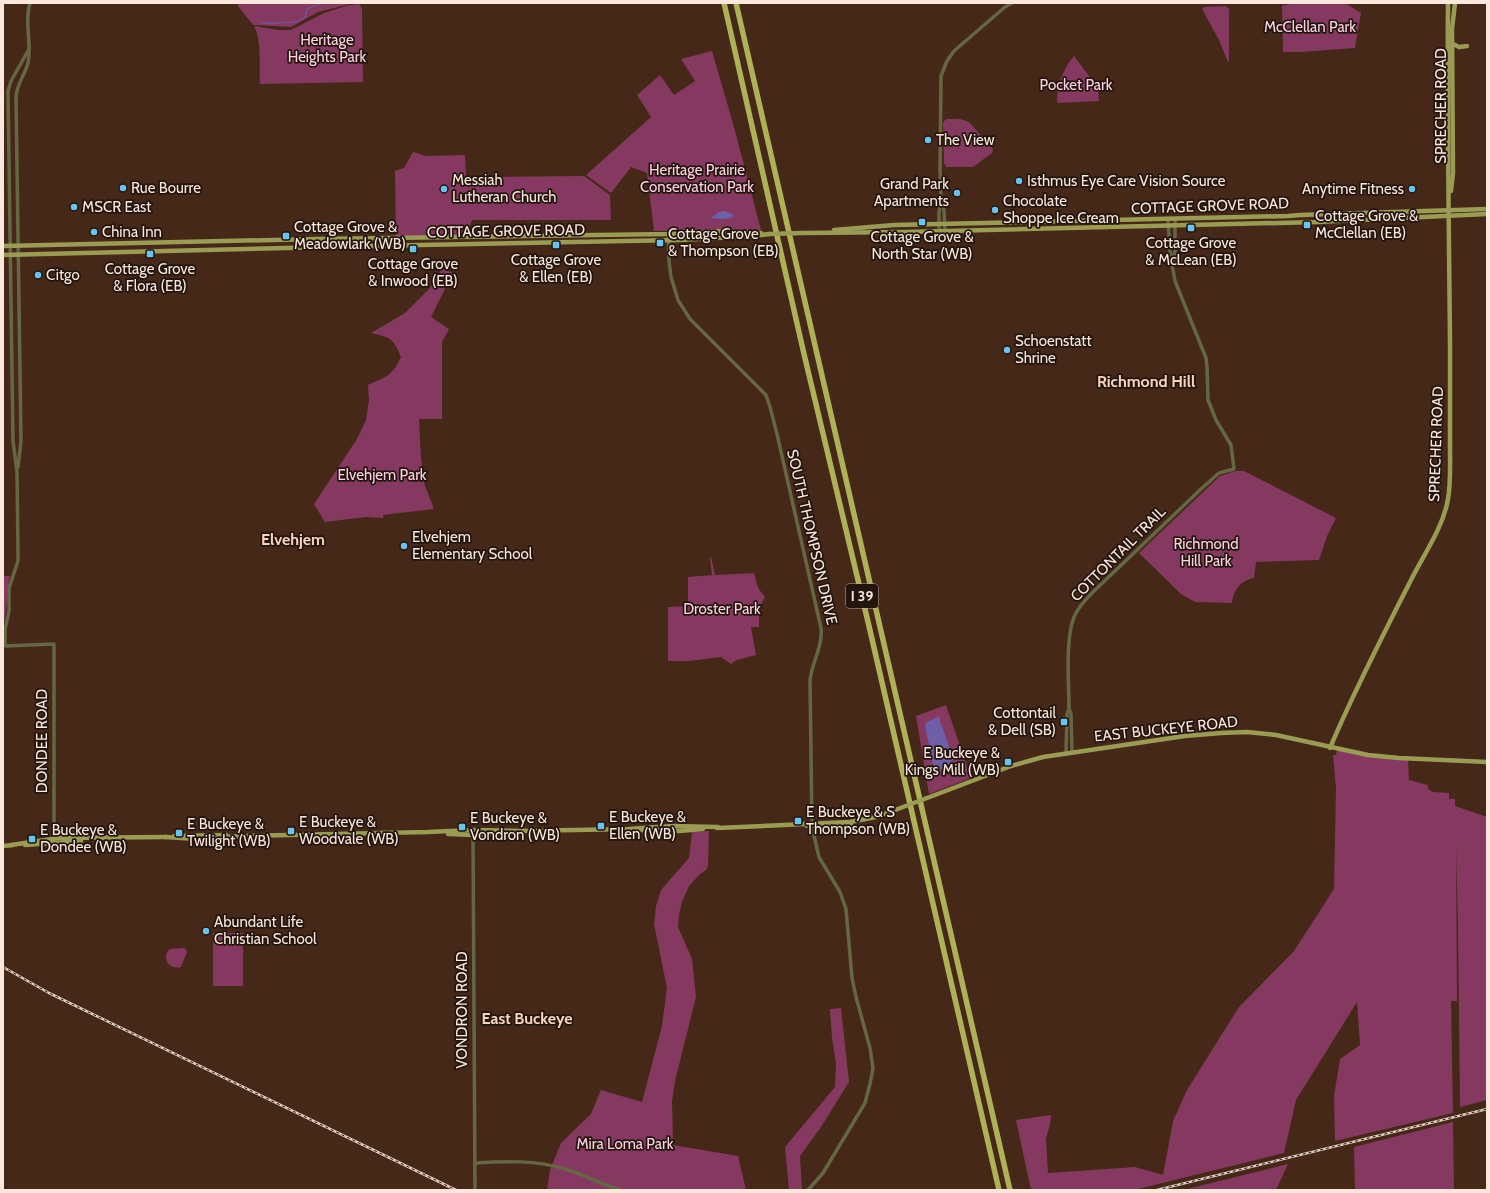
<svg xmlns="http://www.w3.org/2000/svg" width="1490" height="1193" viewBox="0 0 1490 1193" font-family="Cabin,sans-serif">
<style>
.green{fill:#853960}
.water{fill:#6d5faa}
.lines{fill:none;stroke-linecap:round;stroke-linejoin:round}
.stream{stroke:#6d5faa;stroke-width:1}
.minor{stroke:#656744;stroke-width:3.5}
.major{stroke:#999c52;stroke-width:4.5}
.highway{stroke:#aeb156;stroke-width:5.5}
.rail-casing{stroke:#e4cfc3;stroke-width:2.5}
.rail{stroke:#22150d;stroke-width:1;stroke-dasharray:3;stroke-linecap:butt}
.major-bridge{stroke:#999c52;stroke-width:4.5}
.poi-dot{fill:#67c4f0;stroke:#22150d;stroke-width:1.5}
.labels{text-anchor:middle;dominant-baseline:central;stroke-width:3.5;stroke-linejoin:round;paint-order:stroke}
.shield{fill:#22150d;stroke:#baa89e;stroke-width:1}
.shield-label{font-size:14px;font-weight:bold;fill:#fbe7dc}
.park-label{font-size:15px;fill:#ffd1e4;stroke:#22150d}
.street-label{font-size:15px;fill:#fbe7dc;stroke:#22150d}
.poi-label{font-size:15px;fill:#fbe7dc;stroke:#22150d;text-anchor:start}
.neighbourhood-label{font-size:16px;font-weight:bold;fill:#f8d2bd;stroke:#22150d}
</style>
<rect width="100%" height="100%" fill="#452817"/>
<g class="green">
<path d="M 238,3 L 354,3 L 318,12 L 291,27 L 253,25 L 238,6 Z"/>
<path d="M 1293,3 L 1345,3 L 1361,13 L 1355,48 L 1301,52 L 1283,52 L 1282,6 Z"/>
<path d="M 359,4 L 362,9 L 363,82 L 260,84 C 259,67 262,40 254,26 L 279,30 L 291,30 L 324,13 L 346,6 Z"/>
<path d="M 1226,6 L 1229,9 L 1229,61 L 1228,62 L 1219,40 L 1202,9 L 1204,7 Z"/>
<path d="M 712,51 L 734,127 L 761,230 L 654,231 L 647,173 L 631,167 L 611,193 L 586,175 L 651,117 L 637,95 L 660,75 L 674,95 L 695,81 L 681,59 Z"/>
<path d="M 1074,56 L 1098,88 L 1099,101 L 1058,103 L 1057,101 C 1057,84 1063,69 1074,56 Z"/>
<path d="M 947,119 L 960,119 L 969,122 L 993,149 L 992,153 L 973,167 L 946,167 L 944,163 L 943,124 L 944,121 Z"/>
<path d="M 413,152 L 426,156 L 465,155 L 466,177 L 584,176 L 610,195 L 611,220 L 472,220 L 466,237 L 396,238 L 395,171 L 404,168 Z"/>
<path d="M 442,268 L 453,273 L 431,317 L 449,329 L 442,342 L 442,419 L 419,419 L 421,458 L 424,483 L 434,509 L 383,515 L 383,518 L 366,517 L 325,522 L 314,504 L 357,439 L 366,420 L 369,400 L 368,385 C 385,377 393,376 401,357 C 394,339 390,337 371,333 L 405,313 L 430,288 Z"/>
<path d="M 1236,471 L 1244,471 L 1336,518 L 1327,536 L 1319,560 L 1256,562 L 1254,578 C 1241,580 1233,590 1232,603 L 1195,602 L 1181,594 L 1139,553 L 1220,476 Z"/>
<path d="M 710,557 L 711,557 L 715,575 L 754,573 L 758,588 L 765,597 L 759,608 L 759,627 L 751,627 L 756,655 L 737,660 L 731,664 L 721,657 L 689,661 L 668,661 L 668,607 L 688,606 L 688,577 L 712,575 Z"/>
<path d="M 3,576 L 10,576 C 6,591 8,607 4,622 L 3,622 Z"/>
<path d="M 946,705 L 971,778 L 929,794 L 916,716 Z"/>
<path d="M 1337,749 L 1408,759 L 1409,780 L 1428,785 L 1428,789 L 1433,792 L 1449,793 L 1449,799 L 1455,799 L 1455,806 L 1487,817 L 1487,1100 L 1460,1107 L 1458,926 L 1456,846 L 1457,1001 L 1451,1001 L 1453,1113 L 1335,1141 L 1334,1096 L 1340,1059 L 1360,1045 L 1357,1002 L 1296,1100 L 1284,1153 L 1134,1190 L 1031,1190 L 1016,1120 L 1051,1115 L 1050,1124 L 1046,1139 L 1048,1173 L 1135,1167 L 1163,1175 L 1173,1121 L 1187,1090 L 1239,1007 L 1294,951 L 1334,889 L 1336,788 L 1333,755 L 1336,755 Z"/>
<path d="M 709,831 L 708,866 L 706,870 L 700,874 L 689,886 L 682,902 L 679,915 L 678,927 L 692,959 L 696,997 L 675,1081 L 672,1101 L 673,1145 L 738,1156 L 746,1190 L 547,1190 L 550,1170 L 561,1143 L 591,1114 L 601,1090 L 642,1102 L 662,1026 L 667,988 L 654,924 L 656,906 L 661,890 L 689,858 L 692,832 Z"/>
<rect x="213" y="933" width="30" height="53"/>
<path d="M 185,948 L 187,952 L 181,967 C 171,970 163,961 167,952 L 170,949 Z"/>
<path d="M 841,1008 L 849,1082 L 821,1127 L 800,1156 L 802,1190 L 789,1190 L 785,1147 L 835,1087 L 836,1063 L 832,1038 L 830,1009 Z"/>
<path d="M 1453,1122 L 1454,1190 L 1355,1190 L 1354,1147 Z"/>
<path d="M 1288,1164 L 1276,1190 L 1183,1190 Z"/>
</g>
<g class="water">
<path d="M 719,212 L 724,211 L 732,214 L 734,217 L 723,219 L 708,218 L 711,218 Z"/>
<path d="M 938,717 L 940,718 L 940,723 L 942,726 L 953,758 L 949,766 L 939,770 L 933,764 L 925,726 L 927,722 Z"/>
</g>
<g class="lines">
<path class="stream" d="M 262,23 C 271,23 298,24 304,18 C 306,16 306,12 307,9 L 322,3"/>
<g class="minor">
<path d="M 29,49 L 11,81 L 8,91 L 13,441 L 17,472 L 18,551 L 18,561 L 9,588 L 9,611 L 5,629 L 5,646 L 54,644 L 54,839"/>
<path d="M 1168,219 L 1170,252 L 1173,259"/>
<path d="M 945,231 L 944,211 L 941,198 L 940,170 L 941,76 L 947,61 L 954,51 L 1005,7 L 1012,3"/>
<path d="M 939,232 L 939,212 L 941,199"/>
<path d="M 668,234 L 669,261 L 671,277 L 678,300 L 690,319 L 766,395 L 770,407 L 777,434 L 821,628 C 823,646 812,662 810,680 L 812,827 L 819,857 L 840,892 L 846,909 L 852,978 L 856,997 L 870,1048 L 873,1068 L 870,1084 L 865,1103 L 823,1173 L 808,1190"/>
<path d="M 18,467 L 21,441 L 16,98 C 16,85 25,75 28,63 C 32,43 24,22 30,3"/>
<path d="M 1072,752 L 1071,714 L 1069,709 C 1069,683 1065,640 1074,617 C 1078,607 1086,599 1093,592 L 1201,489 L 1219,473 L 1234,469 L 1231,445 L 1216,420 L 1208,400 L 1207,367 L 1206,358 L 1175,281 L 1172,264 L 1175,252 L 1175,219"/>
<path d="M 1066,753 L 1067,714 L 1069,709"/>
<path d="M 473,833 L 475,1190"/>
<path d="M 475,1163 C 505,1161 536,1160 565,1169 C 583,1174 601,1184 620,1190"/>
</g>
<g class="major">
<path d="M 1453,44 L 1459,47 L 1467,46"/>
<path d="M 1451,191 L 1453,173 L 1452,29 L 1455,3"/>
<path d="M 834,230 L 894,225 L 1288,216 L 1300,215 L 1487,209"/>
<path d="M 802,233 L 906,232 L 1317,222 L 1487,214"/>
<path d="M 3,246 L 317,239 L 668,234 L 723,231 L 761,233"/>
<path d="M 3,255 L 370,246 L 679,240 L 753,236 L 769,234"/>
<path d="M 1330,748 C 1354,691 1383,635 1411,580 C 1424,554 1443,528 1448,499 C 1451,482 1450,463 1450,445 C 1450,411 1450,378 1450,344 C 1449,230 1447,117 1448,3"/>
<path d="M 935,795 L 1011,766 L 1043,757 L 1185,736 L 1221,733 L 1247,732 L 1276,735 L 1368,755 L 1399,758 L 1487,762"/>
<path d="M 807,826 L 851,824"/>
<path d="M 717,828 L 850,822 L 876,817 L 895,810"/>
<path d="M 641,830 L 679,831 L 703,829"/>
<path d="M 448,834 L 473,835 L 502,833"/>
<path d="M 174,836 L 226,835"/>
<path d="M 165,837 L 197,839 L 239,836 L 428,832 L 473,830 L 520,831 L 629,829 L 673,826 L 718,827"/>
<path d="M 11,845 L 59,838 L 166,837"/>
<path d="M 25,845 L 81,841"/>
<path d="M 3,846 L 13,845"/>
</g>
<g class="highway">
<path d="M 724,3 L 804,354 L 869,626 L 999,1190"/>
<path d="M 736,3 L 1010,1190"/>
</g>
<g class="rail-casing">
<g id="rail">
<path d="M 3,967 L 49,993 L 456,1190"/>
<path d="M 1157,1190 L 1487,1109"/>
</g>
</g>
<use href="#rail" class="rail"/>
<g class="major-bridge">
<path d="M 769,234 L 802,233"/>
<path d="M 895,810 L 935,795"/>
</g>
</g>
<g class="poi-dot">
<circle cx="928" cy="140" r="4"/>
<circle cx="1019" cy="181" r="4"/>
<circle cx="123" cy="188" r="4"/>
<circle cx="444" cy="189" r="4"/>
<circle cx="1412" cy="189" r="4"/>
<circle cx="957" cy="193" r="4"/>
<circle cx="74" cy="207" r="4"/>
<circle cx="995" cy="210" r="4"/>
<rect x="918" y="218" width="8" height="8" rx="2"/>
<rect x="1303" y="221" width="8" height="8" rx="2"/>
<rect x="1187" y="224" width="8" height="8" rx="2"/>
<circle cx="94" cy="232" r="4"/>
<rect x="282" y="232" width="8" height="8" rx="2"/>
<rect x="656" y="239" width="8" height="8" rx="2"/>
<rect x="552" y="241" width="8" height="8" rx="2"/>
<rect x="409" y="245" width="8" height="8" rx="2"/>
<rect x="146" y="250" width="8" height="8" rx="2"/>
<circle cx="38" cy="275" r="4"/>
<circle cx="1007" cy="350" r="4"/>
<circle cx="404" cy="546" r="4"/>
<rect x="1060" y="718" width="8" height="8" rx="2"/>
<rect x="1004" y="758" width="8" height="8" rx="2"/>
<rect x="794" y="817" width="8" height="8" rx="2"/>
<rect x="597" y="822" width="8" height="8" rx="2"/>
<rect x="458" y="823" width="8" height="8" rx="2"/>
<rect x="287" y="827" width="8" height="8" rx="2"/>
<rect x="175" y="829" width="8" height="8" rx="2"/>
<rect x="28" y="835" width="8" height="8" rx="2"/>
<circle cx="206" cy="931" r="4"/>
</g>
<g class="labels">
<rect class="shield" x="846" y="584" width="32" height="24" rx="3"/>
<g class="shield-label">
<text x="862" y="596">I 39</text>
</g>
<g class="park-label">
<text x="1310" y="27">McClellan Park</text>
<text x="327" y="40">Heritage<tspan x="327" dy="17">Heights Park</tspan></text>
<text x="1076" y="85">Pocket Park</text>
<text x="697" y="170">Heritage Prairie<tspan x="697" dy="17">Conservation Park</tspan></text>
<text x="382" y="475">Elvehjem Park</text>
<text x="1206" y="544">Richmond<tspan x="1206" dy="17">Hill Park</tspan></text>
<text x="722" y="609">Droster Park</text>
<text x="625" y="1144">Mira Loma Park</text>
</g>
<g class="street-label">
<text transform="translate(1441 106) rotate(-90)">SPRECHER ROAD</text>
<text transform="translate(1210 206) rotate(-2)">COTTAGE GROVE ROAD</text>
<text transform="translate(506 231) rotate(-1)">COTTAGE GROVE ROAD</text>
<text transform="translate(1436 444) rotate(-88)">SPRECHER ROAD</text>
<text transform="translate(812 537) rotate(77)">SOUTH THOMPSON DRIVE</text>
<text transform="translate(1118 554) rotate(-45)">COTTONTAIL TRAIL</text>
<text transform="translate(1166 729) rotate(-6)">EAST BUCKEYE ROAD</text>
<text transform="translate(42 741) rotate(-90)">DONDEE ROAD</text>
<text transform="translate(462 1010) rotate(-90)">VONDRON ROAD</text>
</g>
<g class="poi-label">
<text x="936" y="140">The View</text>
<text x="452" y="180">Messiah<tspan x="452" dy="17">Lutheran Church</tspan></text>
<text x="1027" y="181">Isthmus Eye Care Vision Source</text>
<text x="949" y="184" text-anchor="end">Grand Park<tspan x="949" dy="17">Apartments</tspan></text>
<text x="131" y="188">Rue Bourre</text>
<text x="1404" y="189" text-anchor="end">Anytime Fitness</text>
<text x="1003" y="201">Chocolate<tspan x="1003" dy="17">Shoppe Ice Cream</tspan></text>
<text x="82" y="207">MSCR East</text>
<text x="1315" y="216">Cottage Grove &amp;<tspan x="1315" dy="17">McClellan (EB)</tspan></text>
<text x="294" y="227">Cottage Grove &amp;<tspan x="294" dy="17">Meadowlark (WB)</tspan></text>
<text x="102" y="232">China Inn</text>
<text x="668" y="234">Cottage Grove<tspan x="668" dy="17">&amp; Thompson (EB)</tspan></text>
<text x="922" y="237" text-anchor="middle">Cottage Grove &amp;<tspan x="922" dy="17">North Star (WB)</tspan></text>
<text x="1191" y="243" text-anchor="middle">Cottage Grove<tspan x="1191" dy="17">&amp; McLean (EB)</tspan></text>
<text x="556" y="260" text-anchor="middle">Cottage Grove<tspan x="556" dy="17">&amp; Ellen (EB)</tspan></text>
<text x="413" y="264" text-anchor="middle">Cottage Grove<tspan x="413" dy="17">&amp; Inwood (EB)</tspan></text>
<text x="150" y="269" text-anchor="middle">Cottage Grove<tspan x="150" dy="17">&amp; Flora (EB)</tspan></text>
<text x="46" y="275">Citgo</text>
<text x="1015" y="341">Schoenstatt<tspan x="1015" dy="17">Shrine</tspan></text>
<text x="412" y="537">Elvehjem<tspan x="412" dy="17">Elementary School</tspan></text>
<text x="1056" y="713" text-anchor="end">Cottontail<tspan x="1056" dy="17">&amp; Dell (SB)</tspan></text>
<text x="1000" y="753" text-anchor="end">E Buckeye &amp;<tspan x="1000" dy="17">Kings Mill (WB)</tspan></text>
<text x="806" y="812">E Buckeye &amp; S<tspan x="806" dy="17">Thompson (WB)</tspan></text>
<text x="609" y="817">E Buckeye &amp;<tspan x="609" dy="17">Ellen (WB)</tspan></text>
<text x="470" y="818">E Buckeye &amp;<tspan x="470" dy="17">Vondron (WB)</tspan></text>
<text x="299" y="822">E Buckeye &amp;<tspan x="299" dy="17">Woodvale (WB)</tspan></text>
<text x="187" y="824">E Buckeye &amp;<tspan x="187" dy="17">Twilight (WB)</tspan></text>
<text x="40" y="830">E Buckeye &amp;<tspan x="40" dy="17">Dondee (WB)</tspan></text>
<text x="214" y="922">Abundant Life<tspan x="214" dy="17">Christian School</tspan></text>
</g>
<g class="neighbourhood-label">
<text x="1146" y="381">Richmond Hill</text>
<text x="293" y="539">Elvehjem</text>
<text x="527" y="1018">East Buckeye</text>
</g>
</g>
<rect width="1490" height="1193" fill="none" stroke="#fbe7dc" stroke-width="8"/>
</svg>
